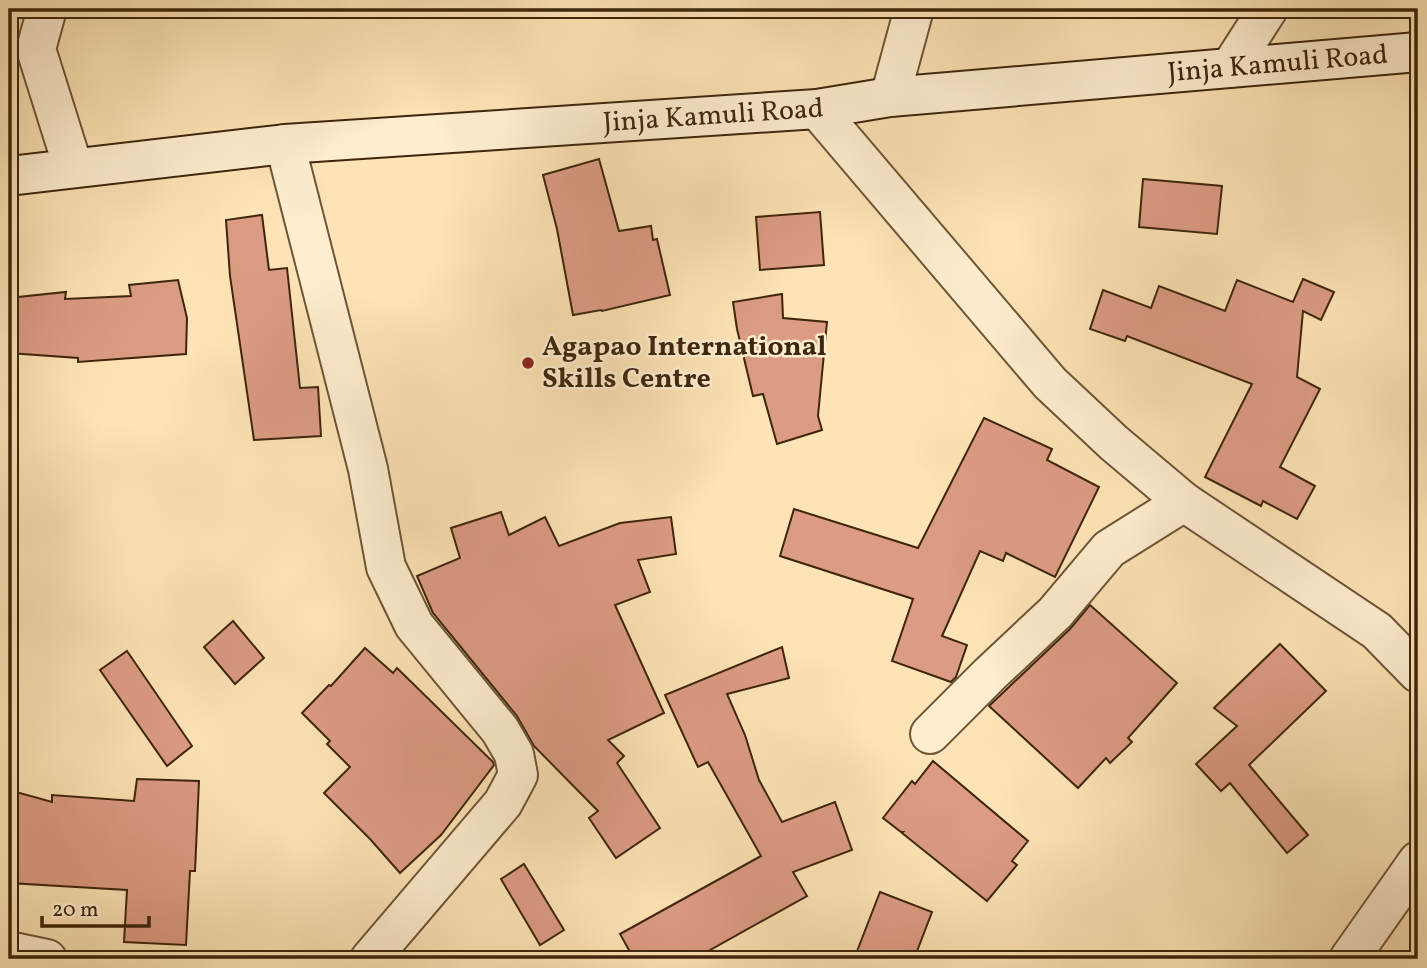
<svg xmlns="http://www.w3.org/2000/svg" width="1427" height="968" viewBox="0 0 1427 968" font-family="Vollkorn,serif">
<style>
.building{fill:#dc9b83;stroke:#3e260c;stroke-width:2}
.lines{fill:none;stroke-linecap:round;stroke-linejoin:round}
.minor-casing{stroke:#6e5536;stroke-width:42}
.secondary-casing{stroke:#3e260c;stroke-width:42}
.minor{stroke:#feedcf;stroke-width:38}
.secondary{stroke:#feedcf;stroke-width:38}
.poi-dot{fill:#8f2418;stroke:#feedcf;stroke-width:2.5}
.labels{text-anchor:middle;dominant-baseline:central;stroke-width:5;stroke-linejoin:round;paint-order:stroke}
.street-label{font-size:28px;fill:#3e260c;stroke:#feedcf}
.poi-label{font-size:28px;font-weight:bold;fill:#3e260c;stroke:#feedcf;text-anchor:start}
</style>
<rect width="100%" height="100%" fill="#fde3b5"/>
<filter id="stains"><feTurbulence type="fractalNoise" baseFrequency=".00286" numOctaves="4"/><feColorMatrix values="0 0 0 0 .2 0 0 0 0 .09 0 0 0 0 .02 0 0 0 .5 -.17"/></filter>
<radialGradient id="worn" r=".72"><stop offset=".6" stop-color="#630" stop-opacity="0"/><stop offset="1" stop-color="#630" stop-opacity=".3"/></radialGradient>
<g class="building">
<path d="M 599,159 L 619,231 L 651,226 L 653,240 L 657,239 L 670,295 L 602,311 L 601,310 L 573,315 L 557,229 L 543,175 Z"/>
<path d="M 1143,179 L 1222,186 L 1217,234 L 1139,227 Z"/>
<path d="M 820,212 L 824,265 L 760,270 L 756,217 Z"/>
<path d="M 262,215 L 269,270 L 287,268 L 300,388 L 318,387 L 321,436 L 254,440 L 230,276 L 226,220 Z"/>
<path d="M 1303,279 L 1334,292 L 1321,320 L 1303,311 L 1297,377 L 1320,389 L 1280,467 L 1315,486 L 1297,519 L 1263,501 L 1261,506 L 1205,477 L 1252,384 L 1127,336 L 1125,341 L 1090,329 L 1103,290 L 1151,308 L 1159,286 L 1225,311 L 1237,280 L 1293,302 Z"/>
<path d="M 178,280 L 187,318 L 186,354 L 78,362 L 78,358 L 9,353 L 9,298 L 66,292 L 65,299 L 131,296 L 129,285 Z"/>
<path d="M 782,294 L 783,318 L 827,322 L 818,416 L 822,430 L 777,444 L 763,394 L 753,396 L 737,329 L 733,302 Z"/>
<path d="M 984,418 L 1052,449 L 1047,460 L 1099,487 L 1055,577 L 1006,553 L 1003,561 L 980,551 L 942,636 L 967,645 L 956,677 L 951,682 L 892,661 L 913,599 L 780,556 L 794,509 L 918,548 Z"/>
<path d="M 501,512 L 509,535 L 545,517 L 559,546 L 620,523 L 671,517 L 676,554 L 638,560 L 650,592 L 615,605 L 664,713 L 608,740 L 624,756 L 617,763 L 660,828 L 616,858 L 589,818 L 598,811 L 534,746 L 517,716 L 433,613 L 417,576 L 460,558 L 451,528 Z"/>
<path d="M 1090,605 L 1177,683 L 1128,738 L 1132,742 L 1110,763 L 1106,758 L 1078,788 L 989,706 L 1070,629 Z"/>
<path d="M 233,621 L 264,658 L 235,684 L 204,647 Z"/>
<path d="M 1280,644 L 1326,691 L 1249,765 L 1308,835 L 1287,853 L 1230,783 L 1221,791 L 1196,764 L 1237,726 L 1214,708 Z"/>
<path d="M 782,647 L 789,678 L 727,694 L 745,735 L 759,780 L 782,822 L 835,802 L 852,850 L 793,872 L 807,896 L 694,959 L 634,959 L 620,934 L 761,856 L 708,762 L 698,767 L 665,695 Z"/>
<path d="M 365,648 L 393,673 L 397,668 L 493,762 L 494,765 L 441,835 L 400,873 L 370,839 L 324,793 L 350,767 L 327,744 L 330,741 L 302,713 L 329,685 L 331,686 Z"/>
<path d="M 127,651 L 192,746 L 167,766 L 100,670 Z"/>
<path d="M 933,761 L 1028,841 L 1012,861 L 1017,865 L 987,901 L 902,833 L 903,832 L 901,832 L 883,818 L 912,781 L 915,784 Z"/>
<path d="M 137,779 L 199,781 L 195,871 L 190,871 L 186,945 L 124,942 L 127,890 L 9,883 L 9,790 L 52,802 L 52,795 L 134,801 Z"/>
<path d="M 524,864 L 564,930 L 540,945 L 501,879 Z"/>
<path d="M 880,892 L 932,912 L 914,959 L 854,959 Z"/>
</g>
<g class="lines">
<g class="minor-casing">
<g id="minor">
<path d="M 47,9 L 36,49 L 73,167"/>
<path d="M 1230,68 L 1268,9"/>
<path d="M 890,97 L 914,9"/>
<path d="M 817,109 L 1050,383 L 1114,443 L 1184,502 L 1377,631 L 1418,673"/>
<path d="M 285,144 L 368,469 L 386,567 L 414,625 L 500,730 L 514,754 L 518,775 L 503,803 L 370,959"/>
<path d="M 930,734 L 990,674 L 1055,613 L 1109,549 L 1184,502"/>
<path d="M 9,951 L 47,959"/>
<path d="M 1349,959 L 1418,861"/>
</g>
</g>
<g class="secondary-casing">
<g id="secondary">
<path id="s1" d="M 9,176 L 285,144 L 817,109 L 890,97 L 1418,52"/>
</g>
</g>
<use href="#minor" class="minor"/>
<use href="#secondary" class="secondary"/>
</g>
<circle class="poi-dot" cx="528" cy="363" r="7"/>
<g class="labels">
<g class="street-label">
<text stroke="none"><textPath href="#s1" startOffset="1274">Jinja Kamuli Road</textPath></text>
<text stroke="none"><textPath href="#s1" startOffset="707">Jinja Kamuli Road</textPath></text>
</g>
<g class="poi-label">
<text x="542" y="347">Agapao International<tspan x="542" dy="32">Skills Centre</tspan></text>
</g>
</g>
<rect width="1427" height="968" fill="none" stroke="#fde3b5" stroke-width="35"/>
<rect x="10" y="10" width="1406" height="947" fill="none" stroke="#3e260c" stroke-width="3.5"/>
<rect x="18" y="18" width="1392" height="933" fill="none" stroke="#3e260c" stroke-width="2"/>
<path d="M42 916v10h107v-10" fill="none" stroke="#3e260c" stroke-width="3.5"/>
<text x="52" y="916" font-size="21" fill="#3e260c" stroke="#feedcf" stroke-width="5" paint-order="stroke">20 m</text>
<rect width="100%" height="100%" filter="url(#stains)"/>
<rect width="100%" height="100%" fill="url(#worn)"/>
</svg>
